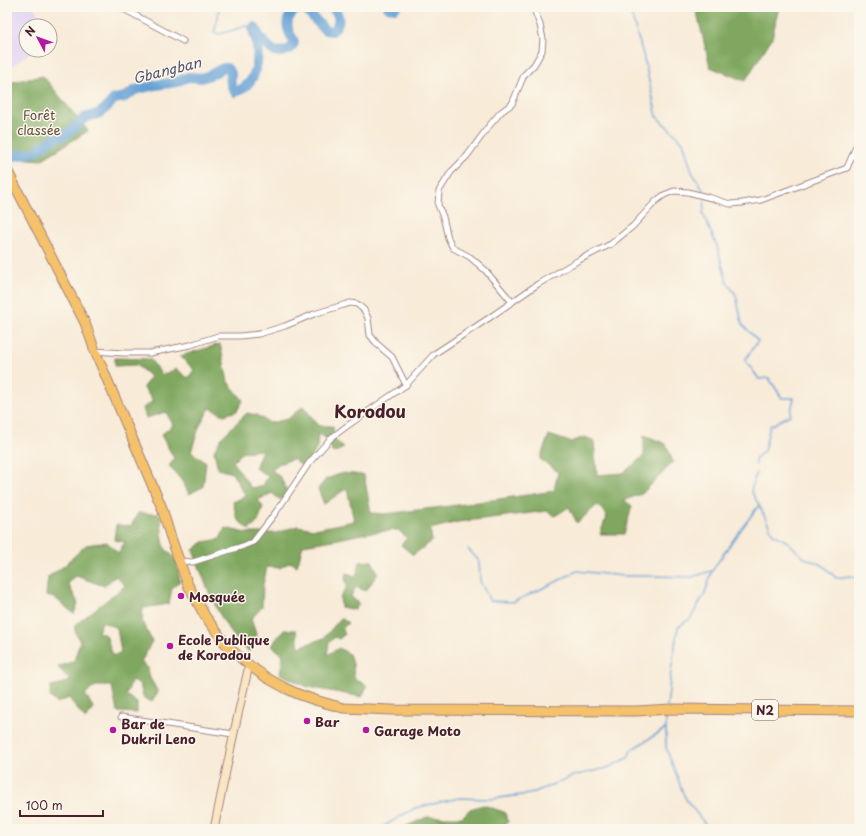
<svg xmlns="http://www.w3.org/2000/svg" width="866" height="836" viewBox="0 0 866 836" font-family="'Playpen Sans',sans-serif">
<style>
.built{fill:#e1d4f3}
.forest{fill:#7fa75e;stroke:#646344;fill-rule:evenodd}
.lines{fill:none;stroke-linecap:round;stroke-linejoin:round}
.stream{stroke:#65a0d5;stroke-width:1.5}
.river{stroke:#65a0d5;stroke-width:10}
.street-casing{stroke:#a18582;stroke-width:7}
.secondary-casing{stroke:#a18582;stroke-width:9}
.highway-casing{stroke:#a18582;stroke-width:11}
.street{stroke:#fff;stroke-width:5}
.secondary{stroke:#fbe6c4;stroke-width:7}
.highway{stroke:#f5c16b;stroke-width:9}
.poi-dot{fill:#b5179e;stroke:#fbf7ec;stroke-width:1.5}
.labels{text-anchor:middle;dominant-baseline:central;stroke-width:3;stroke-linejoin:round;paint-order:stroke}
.shield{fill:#fbf7ec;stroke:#7f6065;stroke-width:1}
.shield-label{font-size:12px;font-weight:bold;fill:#4a1f2b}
.park-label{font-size:13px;fill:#64503e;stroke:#fbf7ec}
.poi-label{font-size:13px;font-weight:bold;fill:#4a1f2b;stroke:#fbf7ec;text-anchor:start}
.water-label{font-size:14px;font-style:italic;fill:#55536f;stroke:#fbf7ec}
.district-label{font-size:17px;font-weight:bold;fill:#4a1f2b;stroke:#fbf7ec}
</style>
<rect width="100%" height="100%" fill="#fbf7ec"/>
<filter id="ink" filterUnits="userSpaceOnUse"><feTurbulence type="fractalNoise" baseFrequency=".025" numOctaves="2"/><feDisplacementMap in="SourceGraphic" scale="8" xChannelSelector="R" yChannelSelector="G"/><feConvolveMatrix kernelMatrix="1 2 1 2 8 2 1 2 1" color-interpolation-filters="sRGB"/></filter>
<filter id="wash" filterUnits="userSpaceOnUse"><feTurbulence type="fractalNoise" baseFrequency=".012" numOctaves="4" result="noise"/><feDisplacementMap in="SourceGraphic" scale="16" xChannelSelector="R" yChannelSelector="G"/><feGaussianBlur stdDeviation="0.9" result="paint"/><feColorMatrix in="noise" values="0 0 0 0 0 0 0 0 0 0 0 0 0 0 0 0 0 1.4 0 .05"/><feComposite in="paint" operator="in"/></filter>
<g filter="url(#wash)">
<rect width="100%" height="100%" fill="#f8ebd8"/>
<path class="built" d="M 7,7 L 34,7 L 42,26 L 26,26 L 26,50 L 34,50 L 7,70 Z"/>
<g class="forest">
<path d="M 694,7 L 779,7 L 772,38 L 745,81 L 710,67 L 698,17 Z"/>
<path d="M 43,76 L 88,131 L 41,160 L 7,157 L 7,83 Z"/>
<path d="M 220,344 L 228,382 L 243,400 L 237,411 L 224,415 L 210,408 L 199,427 L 191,452 L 206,462 L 203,487 L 189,494 C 184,483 178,475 169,467 L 174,458 L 161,435 L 173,425 L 166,412 L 146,418 L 143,408 L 153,401 L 143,387 L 151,377 L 136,365 L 115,366 L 115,358 L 150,359 L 162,375 L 176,369 L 188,378 L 194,370 L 180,356 Z"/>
<path d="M 303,406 L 319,426 L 333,426 L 334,439 L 344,448 L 333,453 L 326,438 L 318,434 L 317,447 L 309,463 L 303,467 L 293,459 L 278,464 L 272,470 L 281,478 L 288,493 L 280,500 L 272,493 L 258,500 L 263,507 L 258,522 L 249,530 L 237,519 L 233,502 L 246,496 L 232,473 L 218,469 L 214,451 L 222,437 L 247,413 L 256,415 L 270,423 L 288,419 ZM 262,450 L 255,468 L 268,476 L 263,486 L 251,488 L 233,462 L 243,452 Z"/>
<path d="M 549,435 L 570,442 L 585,437 L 594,441 L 597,475 L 623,473 L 644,456 L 644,435 L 666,444 L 673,462 L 642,494 L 624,500 L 632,506 L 624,534 L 600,534 L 607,515 L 597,505 L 577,523 L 569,507 L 555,516 L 547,511 L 458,522 L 430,529 L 432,541 L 413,555 L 401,545 L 407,538 L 398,530 L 366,533 L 334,540 L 303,545 L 297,566 L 290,562 L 280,568 L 267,567 L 263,585 L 262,607 L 251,619 L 258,640 L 249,652 C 245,647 239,643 236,639 C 215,613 204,580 193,550 L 203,542 L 220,539 L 225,528 L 246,533 L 276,533 L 297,526 L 315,529 L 354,521 L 347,488 L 324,504 L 318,489 L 326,479 L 343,473 L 364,475 L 371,513 L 385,514 L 458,505 L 554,491 L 558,472 L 540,459 Z"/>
<path d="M 138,513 L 160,514 L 164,547 L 176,559 L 180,581 L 172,588 L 169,604 L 143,608 L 142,621 L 152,641 L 141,662 L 148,668 L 150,678 L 158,692 L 152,702 L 143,697 L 140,684 L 132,680 L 126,695 L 137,703 L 137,713 L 117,712 L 112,686 L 96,686 L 85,694 L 94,709 L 85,719 L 69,698 L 57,703 L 50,697 L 51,686 L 70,681 L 58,667 L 74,661 L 80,642 L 75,631 L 75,625 L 125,586 L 116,576 L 104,586 L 76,576 L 68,584 L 78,603 L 74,614 L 55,598 L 46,596 L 48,577 L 64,566 L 86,545 L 107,542 L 118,553 L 125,542 L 114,540 L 116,525 L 131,526 ZM 102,622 L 117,628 L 121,652 L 113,656 L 106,635 L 98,632 Z"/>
<path d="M 372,561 L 378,573 L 366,591 L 356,587 L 351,596 L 359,604 L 355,610 L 341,607 L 340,598 L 347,587 L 345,578 L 347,573 L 356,576 L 360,562 Z"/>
<path d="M 341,618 L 348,623 L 342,629 L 345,634 L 339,639 L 335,637 L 329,643 L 327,655 L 339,648 L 349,654 L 353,664 L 354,678 L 367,686 L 362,697 L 308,687 L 280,674 L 283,655 L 272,646 L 277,638 L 284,630 L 296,630 L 299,647 L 324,638 Z"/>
<path d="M 483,805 L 504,812 L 509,822 L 494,829 L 400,829 L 427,817 L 462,817 L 470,809 Z"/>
</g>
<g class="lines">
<g class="stream">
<path d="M 219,7 L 218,17 L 214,33 L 220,34 L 246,26 L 253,28"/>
<path d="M 629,7 L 643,54 L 657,117 L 683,142 L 692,172 L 706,195"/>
<path d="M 705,200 L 703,214 L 717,246 L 727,282 L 736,295 L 742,324 L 758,341 L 745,360 L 759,379 L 769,378 L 782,398 L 794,398 L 790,415 L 770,426 L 764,451 L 755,459 L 756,465"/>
<path d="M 756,473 L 751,491 L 759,505 L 773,534 L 788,542 L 803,557 L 824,566 L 836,578 L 850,576 L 859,579"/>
<path d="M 468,549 L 479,561 L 480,581 L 490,601 L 513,602 L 554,583 L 577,571 L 624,576 L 652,576 L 692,577 L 711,571"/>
<path d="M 667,707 L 671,672 L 678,627 L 691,618 L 705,593 L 712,571 L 731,543 L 759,505"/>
<path d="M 666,712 L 666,747 L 683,793 L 687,801 L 709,829"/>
<path d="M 379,829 L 415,808 L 459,798 L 490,799 L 530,794 L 573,776 L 607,768 L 628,758 L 631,750 L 665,729"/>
</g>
<g class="river">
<path d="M 388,7 L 395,8 L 396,7"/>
<path d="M 7,157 L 33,153 L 53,139 L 65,135 L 76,127 L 84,118 L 100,113 L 108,106 L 114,99 L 125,97 L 135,90 L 156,85 L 176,82 L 188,77 L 201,78 L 210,75 L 223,68 L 227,68 L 231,73 C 230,81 230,85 235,92 C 237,91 241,90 243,88 C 256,80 259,60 257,46 C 257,39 253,34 253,28 L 254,27 C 257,30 258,34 260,37 C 263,42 267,45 271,49 C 277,54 293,52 294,42 C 294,39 291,37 290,34 C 284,22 289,11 302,8 L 307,11 L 325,30 L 332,31 C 341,23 341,15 331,7"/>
</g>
</g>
</g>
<g filter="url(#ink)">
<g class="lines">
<g class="street-casing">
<g id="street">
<path d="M 120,7 L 183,41"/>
<path d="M 512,302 L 485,270 L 470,257 L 453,248 L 448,238 L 443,217 L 438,205 L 439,191 L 451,172 L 467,156 L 489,126 L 501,112 L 512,104 L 524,75 L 534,65 L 542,51 L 543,39 L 540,25 L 534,9"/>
<path d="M 95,351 L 123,353 L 150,353 L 190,345 L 218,336 L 240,336 L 259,334 L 285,326 L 314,314 L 350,303 L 357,304 L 364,310 L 368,318 L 370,335 L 377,344 L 392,357 L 406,385"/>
<path d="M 180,561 L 193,562 L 243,546 L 253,542 L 276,512 L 309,463 L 331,438 L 347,426 L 406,385 L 434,354 L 489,318 L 538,284 L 579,260 L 611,244 L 633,226 L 656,201 L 664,195 L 674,191 L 688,192 L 711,198 L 730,204 L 742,203 L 761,200 L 847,168 L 857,144 L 859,143"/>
<path d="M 121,717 L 233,734"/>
</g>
</g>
<g class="secondary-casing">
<path id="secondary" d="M 214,829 L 225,776 L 235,728 L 249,665"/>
</g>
<g class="highway-casing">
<path id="highway" d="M 7,170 L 85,323 L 95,351 L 162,508 L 170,535 L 188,585 L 205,616 L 228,647 L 249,665 L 267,678 L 287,689 L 298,694 L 315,700 L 343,708 L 392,710 L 636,711 L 671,709 L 859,711"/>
</g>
<use href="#street" class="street"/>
<use href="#secondary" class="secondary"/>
<use href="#highway" class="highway"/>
</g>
</g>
<g class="poi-dot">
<circle cx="181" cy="596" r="4"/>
<circle cx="170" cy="646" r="4"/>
<circle cx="307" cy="721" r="4"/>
<circle cx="113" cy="730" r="4"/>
<circle cx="366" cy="730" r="4"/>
</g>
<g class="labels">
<rect class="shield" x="752" y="700" width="26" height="20" rx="3"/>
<g class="shield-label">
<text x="765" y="710">N2</text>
</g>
<g class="park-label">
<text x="39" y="114">Forêt<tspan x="39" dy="15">classée</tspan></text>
</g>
<g class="poi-label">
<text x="189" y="596">Mosquée</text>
<text x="178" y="639">Ecole Publique<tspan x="178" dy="15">de Korodou</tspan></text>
<text x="315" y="721">Bar</text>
<text x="121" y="723">Bar de<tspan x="121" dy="15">Dukril Leno</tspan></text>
<text x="374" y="730">Garage Moto</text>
</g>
<g class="water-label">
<text transform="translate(167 70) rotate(-14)">Gbangban</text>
</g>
<g class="district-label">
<text x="370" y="411">Korodou</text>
</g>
</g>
<rect width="866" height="836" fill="none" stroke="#fbf7ec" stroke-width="24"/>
<g transform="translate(38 38) rotate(311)"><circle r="19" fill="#fbf7ec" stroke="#b4a19f"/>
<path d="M0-3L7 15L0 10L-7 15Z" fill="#b5179e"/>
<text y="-6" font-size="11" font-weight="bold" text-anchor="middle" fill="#4a1f2b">N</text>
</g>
<path d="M20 810v6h83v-6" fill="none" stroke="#4a1f2b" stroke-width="2"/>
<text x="26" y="810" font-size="12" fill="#4a1f2b" stroke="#fbf7ec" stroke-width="3" paint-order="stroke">100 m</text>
</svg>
